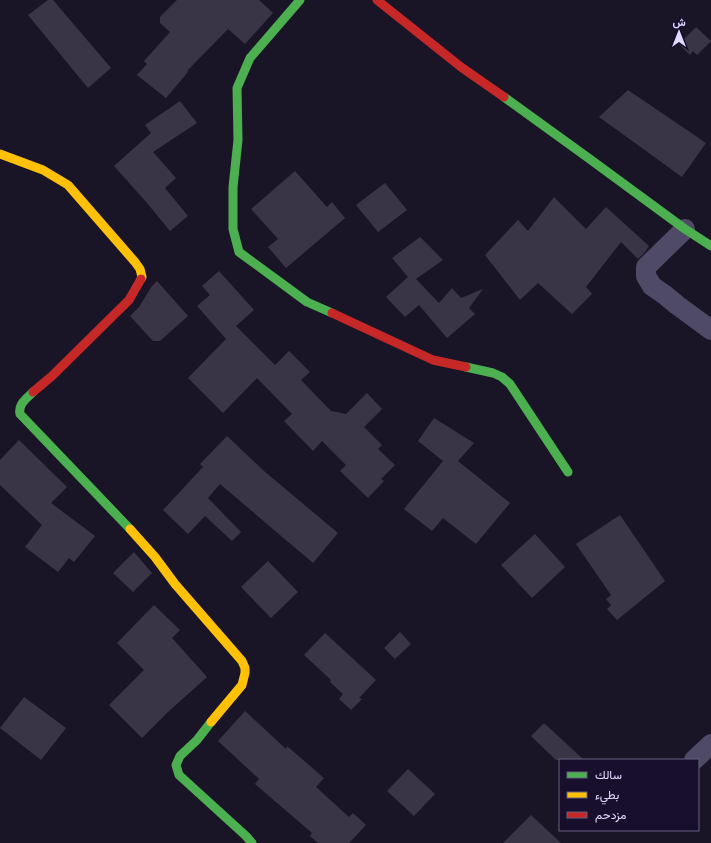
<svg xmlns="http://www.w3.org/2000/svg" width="711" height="843" viewBox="0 0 711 843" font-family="Montserrat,Vazirmatn,sans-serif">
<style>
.building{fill:#3a3447}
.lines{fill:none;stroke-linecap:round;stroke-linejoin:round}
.street{stroke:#4f4b67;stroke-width:20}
.fast{stroke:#4caf50;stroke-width:9}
.slow{stroke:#ffc107;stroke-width:9}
.jam{stroke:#c62828;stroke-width:9}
</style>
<rect width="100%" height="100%" fill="#1a1526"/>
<g class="building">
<path d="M 48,0 L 53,0 L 111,68 L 88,88 L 28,15 Z"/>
<path d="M 177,0 L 259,0 L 273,13 L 245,44 L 228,29 L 187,71 L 188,72 L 166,98 L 137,75 L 147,64 L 144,61 L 170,32 L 160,23 L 160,17 Z"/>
<path d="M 696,27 L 711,41 L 697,55 L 693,51 L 690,55 L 679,44 Z"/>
<path d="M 628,90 L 706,143 L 682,177 L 599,117 Z"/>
<path d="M 180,101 L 197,123 L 153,152 L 176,178 L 165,188 L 188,216 L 170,231 L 147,203 L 114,166 L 151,133 L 145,125 Z"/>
<path d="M 295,171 L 327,207 L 332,202 L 345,218 L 286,268 L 268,247 L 278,239 L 251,209 Z"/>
<path d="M 385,183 L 407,210 L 378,232 L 356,205 Z"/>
<path d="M 554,197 L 586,229 L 606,207 L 649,246 L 645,252 L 638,259 L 621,242 L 586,287 L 592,294 L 572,314 L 538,283 L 520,300 L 485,255 L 518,220 L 528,231 Z"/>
<path d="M 420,237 L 443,260 L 416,279 L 439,303 L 452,288 L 461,298 L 483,289 L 469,308 L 475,314 L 447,338 L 419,305 L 405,317 L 386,297 L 408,277 L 392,258 Z"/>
<path d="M 219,271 L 254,310 L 236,326 L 275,365 L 289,351 L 310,372 L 301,380 L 331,411 L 346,414 L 367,393 L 382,409 L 364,427 L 382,445 L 378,449 L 395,465 L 381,479 L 384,481 L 368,498 L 340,471 L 346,465 L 322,441 L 313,451 L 284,421 L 292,414 L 257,378 L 223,413 L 188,378 L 226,339 L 197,306 L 210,295 L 202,286 Z"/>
<path d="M 157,281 L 188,316 L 160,341 L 153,341 L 130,316 L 139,307 L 152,286 Z"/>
<path d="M 434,418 L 474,443 L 458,461 L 510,503 L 476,544 L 443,518 L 432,531 L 404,509 L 443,461 L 418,441 Z"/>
<path d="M 227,436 L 264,471 L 338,533 L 313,563 L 220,484 L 208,498 L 241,532 L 232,541 L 205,516 L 188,534 L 163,510 L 203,467 L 200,464 Z"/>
<path d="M 19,440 L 67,487 L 51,503 L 95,536 L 74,562 L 69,558 L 58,572 L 25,547 L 42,525 L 0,485 L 0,460 Z"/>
<path d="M 620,515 L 665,581 L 617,620 L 607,609 L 611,605 L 606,599 L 611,595 L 576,544 Z"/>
<path d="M 535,534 L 565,567 L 532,598 L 501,565 Z"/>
<path d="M 134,552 L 152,573 L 133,592 L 113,573 Z"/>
<path d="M 268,561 L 298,592 L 271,618 L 241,587 Z"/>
<path d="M 154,605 L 180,630 L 172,638 L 207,677 L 168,712 L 142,738 L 109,705 L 144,670 L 117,643 Z"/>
<path d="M 400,632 L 411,644 L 395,659 L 384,648 Z"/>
<path d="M 325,633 L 376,680 L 359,698 L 362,699 L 351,710 L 339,699 L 343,694 L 330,682 L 331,680 L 304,655 Z"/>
<path d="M 24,697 L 66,728 L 41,760 L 0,728 Z"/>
<path d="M 245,711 L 286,749 L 287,746 L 324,778 L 316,787 L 349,817 L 353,813 L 366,825 L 349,843 L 318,843 L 310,836 L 312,833 L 255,784 L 259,779 L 218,741 Z"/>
<path d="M 544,723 L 584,760 L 556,760 L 531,736 Z"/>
<path d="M 408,769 L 435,794 L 414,816 L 387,791 Z"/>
<path d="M 531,815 L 561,843 L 503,843 Z"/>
</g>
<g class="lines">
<g class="street">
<path d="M 685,229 L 646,267 L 646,276 L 652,286 L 665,295 L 677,305 L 711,330"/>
<path d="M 694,760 L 711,744"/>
</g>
<g class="fast">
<path d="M 300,0 L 250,58 L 237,88 L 238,140 L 233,187 L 233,229 L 239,252 L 307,302 L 332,313"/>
<path d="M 504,97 L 587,157 L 685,229 L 711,246"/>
<path d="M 466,367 L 493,373 L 502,377 L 510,384 L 568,472"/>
<path d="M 33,392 C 26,399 18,404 20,414 L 130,529"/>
<path d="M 211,722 L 197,740 L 180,756 L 176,765 L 179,775 L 246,836 L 252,843"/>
</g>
<g class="slow">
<path d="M 0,154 L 43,170 L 68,185 L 135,262 L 140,269 L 142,277 L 141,279"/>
<path d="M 130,529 L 155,557 L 175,584 L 242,661 L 245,668 L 245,673 L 242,685 L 211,722"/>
</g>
<g class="jam">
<path d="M 377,0 L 461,67 L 504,97"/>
<path d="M 332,313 L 433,360 L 466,367"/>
<path d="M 33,392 L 52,376 L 129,300 L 141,279"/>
</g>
</g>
<rect x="559" y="759" width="140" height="72" fill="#170f2c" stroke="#696080"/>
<rect x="567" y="772" width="20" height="6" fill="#4caf50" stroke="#696080"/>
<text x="595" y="779" font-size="12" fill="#e3daff">سالك</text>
<rect x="567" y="792" width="20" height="6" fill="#ffc107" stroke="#696080"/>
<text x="595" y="799" font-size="12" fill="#e3daff">بطيء</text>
<rect x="567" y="812" width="20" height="6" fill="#c62828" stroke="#696080"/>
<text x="595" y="819" font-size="12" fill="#e3daff">مزدحم</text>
<g transform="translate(679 32)" stroke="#170f2c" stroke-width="3" paint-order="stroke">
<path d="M0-3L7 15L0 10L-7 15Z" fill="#e3daff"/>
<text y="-6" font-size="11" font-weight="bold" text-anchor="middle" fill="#e3daff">ش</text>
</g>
</svg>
